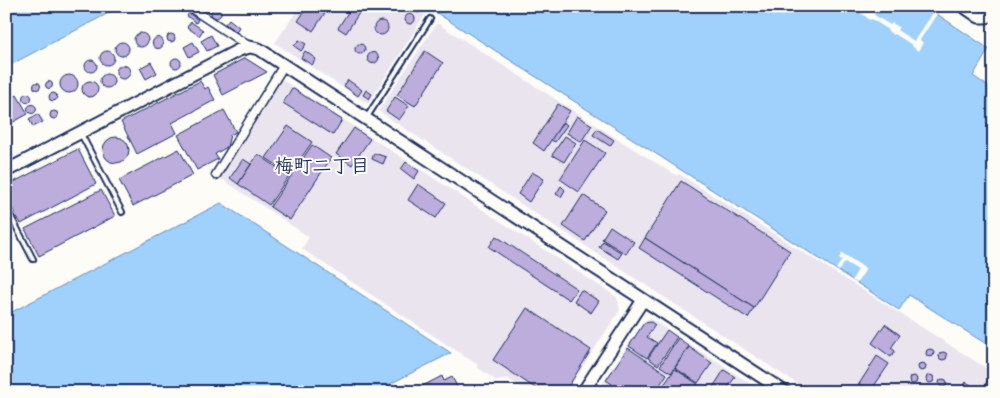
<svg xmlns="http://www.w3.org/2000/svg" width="1000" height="398" viewBox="0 0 1000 398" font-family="Kalam,'Klee One',sans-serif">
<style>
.built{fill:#eae4ef}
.water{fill:#9fd1fc;stroke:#6a90bd}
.pier{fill:#fdfcf7}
.building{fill:#bcaddd;stroke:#1b2f5e}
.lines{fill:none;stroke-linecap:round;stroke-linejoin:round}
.lane-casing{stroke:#1b2f5e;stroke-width:8}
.street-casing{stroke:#1b2f5e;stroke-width:11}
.secondary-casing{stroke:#1b2f5e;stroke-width:15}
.lane{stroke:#fdfcf7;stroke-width:4}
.street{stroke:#fdfcf7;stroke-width:8}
.secondary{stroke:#fdfcf7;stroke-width:11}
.labels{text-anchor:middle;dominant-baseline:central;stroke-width:4;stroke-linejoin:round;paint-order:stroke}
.neighbourhood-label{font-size:19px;font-weight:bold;fill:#1b2f5e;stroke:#fdfcf7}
</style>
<rect width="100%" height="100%" fill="#fdfcf7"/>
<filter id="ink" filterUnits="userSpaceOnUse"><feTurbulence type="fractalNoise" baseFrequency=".02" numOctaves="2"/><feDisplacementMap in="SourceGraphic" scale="10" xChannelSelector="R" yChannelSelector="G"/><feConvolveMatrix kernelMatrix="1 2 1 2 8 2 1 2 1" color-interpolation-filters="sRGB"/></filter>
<g filter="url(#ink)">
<g class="built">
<path d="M 300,6 L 422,6 L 428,10 L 368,104 L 275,43 Z"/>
<path d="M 437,23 L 619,140 L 677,176 L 679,174 L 994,373 L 994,392 L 810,392 L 378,111 Z"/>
<path d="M 281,79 L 617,297 L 620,310 L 566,392 L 528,392 L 507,378 L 497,381 L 477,367 L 478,365 L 302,249 L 309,237 L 219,177 Z"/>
<path d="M 649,318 L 763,392 L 597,392 L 644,321 Z"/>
</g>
<g class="water">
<path d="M 6,6 L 122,6 L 6,67 Z"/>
<path d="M 431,6 L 925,6 L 989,49 L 973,76 L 994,90 L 994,349 L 909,295 L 899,310 L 429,8 Z"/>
<path d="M 221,203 L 451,353 L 374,392 L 6,392 L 6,315 Z"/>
</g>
<g class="pier">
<path d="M 852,6 L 861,6 L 867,10 L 869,7 L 876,12 L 874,15 L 890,25 L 892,23 L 899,27 L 897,30 L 914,41 L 935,10 L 938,12 L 920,40 L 923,43 L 918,51 L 912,46 L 912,45 L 895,34 L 893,35 L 887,30 L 887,29 L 872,19 L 870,20 Z"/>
<path d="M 842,253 L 866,269 L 857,283 L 852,280 L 858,270 L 845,262 L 839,271 L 836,269 L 842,260 L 839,258 Z"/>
</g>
<g class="building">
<circle cx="418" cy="9" r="4"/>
<path d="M 308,6 L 321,6 L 327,10 L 313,31 L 298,21 Z"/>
<path d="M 352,6 L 363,7 L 346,33 L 338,28 Z"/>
<circle cx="216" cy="13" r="5"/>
<path d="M 189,13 L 198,20 L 196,23 L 187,16 Z"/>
<circle cx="410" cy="19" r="5"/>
<path d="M 229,19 L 239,27 L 236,32 L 225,24 Z"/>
<circle cx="381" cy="28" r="7"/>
<path d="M 191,22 L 203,30 L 199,36 L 187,27 Z"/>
<circle cx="141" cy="40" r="7"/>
<circle cx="171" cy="38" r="4"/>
<path d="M 211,35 L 217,46 L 207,51 L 201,41 Z"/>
<circle cx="158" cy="43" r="5.5"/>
<path d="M 299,40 L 306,44 L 301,51 L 294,46 Z"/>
<path d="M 193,42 L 199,52 L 189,57 L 184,47 Z"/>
<circle cx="122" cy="49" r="7"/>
<circle cx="360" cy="49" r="5"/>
<path d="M 305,51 L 316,59 L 312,65 L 301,58 Z"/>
<path d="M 425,51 L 443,63 L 415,106 L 397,95 Z"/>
<circle cx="107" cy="58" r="7"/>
<circle cx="373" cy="58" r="5.5"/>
<circle cx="176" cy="63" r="5"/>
<path d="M 245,58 L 267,72 L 223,95 L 213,75 Z"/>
<circle cx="91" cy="66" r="6"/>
<path d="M 151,62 L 157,73 L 146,79 L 140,68 Z"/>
<circle cx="123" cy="72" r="7"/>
<circle cx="107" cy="81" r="7"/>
<circle cx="69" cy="84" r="9"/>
<path d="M 348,80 L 362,90 L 358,96 L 344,86 Z"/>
<path d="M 200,81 L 205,89 L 208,87 L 215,100 L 172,123 L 177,133 L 137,154 L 121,122 Z"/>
<circle cx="49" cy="85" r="3.5"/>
<circle cx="90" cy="89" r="8"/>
<circle cx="37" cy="86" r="3.5"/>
<path d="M 292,88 L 342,120 L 333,135 L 283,103 Z"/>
<path d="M 366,90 L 372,94 L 369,99 L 363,95 Z"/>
<circle cx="53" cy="97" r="4"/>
<circle cx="27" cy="98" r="4.5"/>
<path d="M 17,95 L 28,114 L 8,125 L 6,122 L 6,101 Z"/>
<path d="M 395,97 L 409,106 L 399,120 L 386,111 Z"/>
<path d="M 558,104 L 570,111 L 544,151 L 533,143 Z"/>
<circle cx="32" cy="109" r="4.5"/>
<path d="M 224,110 L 236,132 L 230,135 L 227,147 L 215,154 L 218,159 L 197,170 L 178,135 Z"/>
<circle cx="54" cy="115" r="4"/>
<path d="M 38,114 L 43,122 L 33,127 L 29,119 Z"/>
<path d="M 577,116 L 592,125 L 581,142 L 567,133 Z"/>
<path d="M 563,122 L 567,125 L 555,142 L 551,140 Z"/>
<path d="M 288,126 L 312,142 L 290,174 L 266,158 Z"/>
<path d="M 354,128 L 370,139 L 352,165 L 336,154 Z"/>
<path d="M 597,129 L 614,140 L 610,146 L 593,135 Z"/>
<path d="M 565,136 L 576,143 L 564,162 L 552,155 Z"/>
<circle cx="116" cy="150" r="13"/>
<path d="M 585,140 L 605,153 L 579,192 L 560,179 Z"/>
<path d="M 312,145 L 331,158 L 290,220 L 270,207 Z"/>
<path d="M 78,149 L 96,184 L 21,224 L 6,197 L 6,186 Z"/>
<path d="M 179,149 L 193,175 L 133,206 L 119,180 Z"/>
<path d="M 374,153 L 386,157 L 383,164 L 372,159 Z"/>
<path d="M 258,154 L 289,176 L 269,205 L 238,184 Z"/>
<path d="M 243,159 L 251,164 L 238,184 L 230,178 Z"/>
<path d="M 406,162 L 419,171 L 414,179 L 401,169 Z"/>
<path d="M 532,172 L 544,179 L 529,202 L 518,194 Z"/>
<path d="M 681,181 L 790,251 L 754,308 L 645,238 Z"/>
<path d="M 418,184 L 446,203 L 436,218 L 408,200 Z"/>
<path d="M 561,186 L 565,190 L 561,197 L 556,194 Z"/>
<path d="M 101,190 L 115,216 L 39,256 L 25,229 Z"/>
<path d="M 583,195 L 605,210 L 585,241 L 563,226 Z"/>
<path d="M 610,226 L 634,242 L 626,254 L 602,239 Z"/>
<path d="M 496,236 L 577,289 L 569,300 L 489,247 Z"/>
<path d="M 645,238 L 754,308 L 748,318 L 639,248 Z"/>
<path d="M 603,241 L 622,253 L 618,259 L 599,247 Z"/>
<path d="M 581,290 L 599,301 L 591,313 L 574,301 Z"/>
<path d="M 527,308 L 591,350 L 565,392 L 541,392 L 493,360 Z"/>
<path d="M 651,322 L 655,325 L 647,337 L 657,343 L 647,358 L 629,346 L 644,323 Z"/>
<path d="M 885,324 L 900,335 L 891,348 L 895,351 L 891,357 L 872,343 Z"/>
<path d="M 667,330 L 677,337 L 658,365 L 648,358 Z"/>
<path d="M 678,338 L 689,346 L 671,373 L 660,366 Z"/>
<path d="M 689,347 L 712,363 L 698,383 L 675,368 Z"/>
<path d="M 628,348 L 667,374 L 655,392 L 623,392 L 606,380 Z"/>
<circle cx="930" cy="353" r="4"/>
<circle cx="943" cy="356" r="4"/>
<path d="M 877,356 L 889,364 L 870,392 L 859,384 Z"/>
<circle cx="922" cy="367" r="4"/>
<path d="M 675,369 L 698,384 L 693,392 L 665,392 L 661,389 Z"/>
<path d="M 724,370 L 735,377 L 725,392 L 710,392 Z"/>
<circle cx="930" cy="379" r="4"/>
<path d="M 442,376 L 444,381 L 452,377 L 460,392 L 411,392 Z"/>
<circle cx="913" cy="380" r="4"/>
<path d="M 990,377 L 994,380 L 994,392 L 975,390 L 978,386 L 982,389 Z"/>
<circle cx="943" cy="383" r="4"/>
<path d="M 966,382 L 971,385 L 966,392 L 960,392 Z"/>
<path d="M 406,384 L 409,391 L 392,392 Z"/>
</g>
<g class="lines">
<g class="lane-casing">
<g id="lane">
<path d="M 367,117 L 430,19"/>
<path d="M 81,134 L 122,212"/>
<path d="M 6,207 L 33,259"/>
</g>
</g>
<g class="street-casing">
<g id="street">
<path d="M 188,6 L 250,47"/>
<path d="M 216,175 L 284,65"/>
</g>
</g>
<g class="secondary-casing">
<g id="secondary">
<path d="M 963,6 L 979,17 L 987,17 L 994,12"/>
<path d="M 6,171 L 239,50 L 250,47 L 259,49 L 785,392"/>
<path d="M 583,392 L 643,300"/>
</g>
</g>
<use href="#lane" class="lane"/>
<use href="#street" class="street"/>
<use href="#secondary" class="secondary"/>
</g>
</g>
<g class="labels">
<g class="neighbourhood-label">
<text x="322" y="167">梅町二丁目</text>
</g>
</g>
<rect width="1000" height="398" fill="none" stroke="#fdfcf7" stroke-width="25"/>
<rect x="12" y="12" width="975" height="373" fill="none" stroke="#1b2f5e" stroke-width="2" filter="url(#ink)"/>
</svg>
